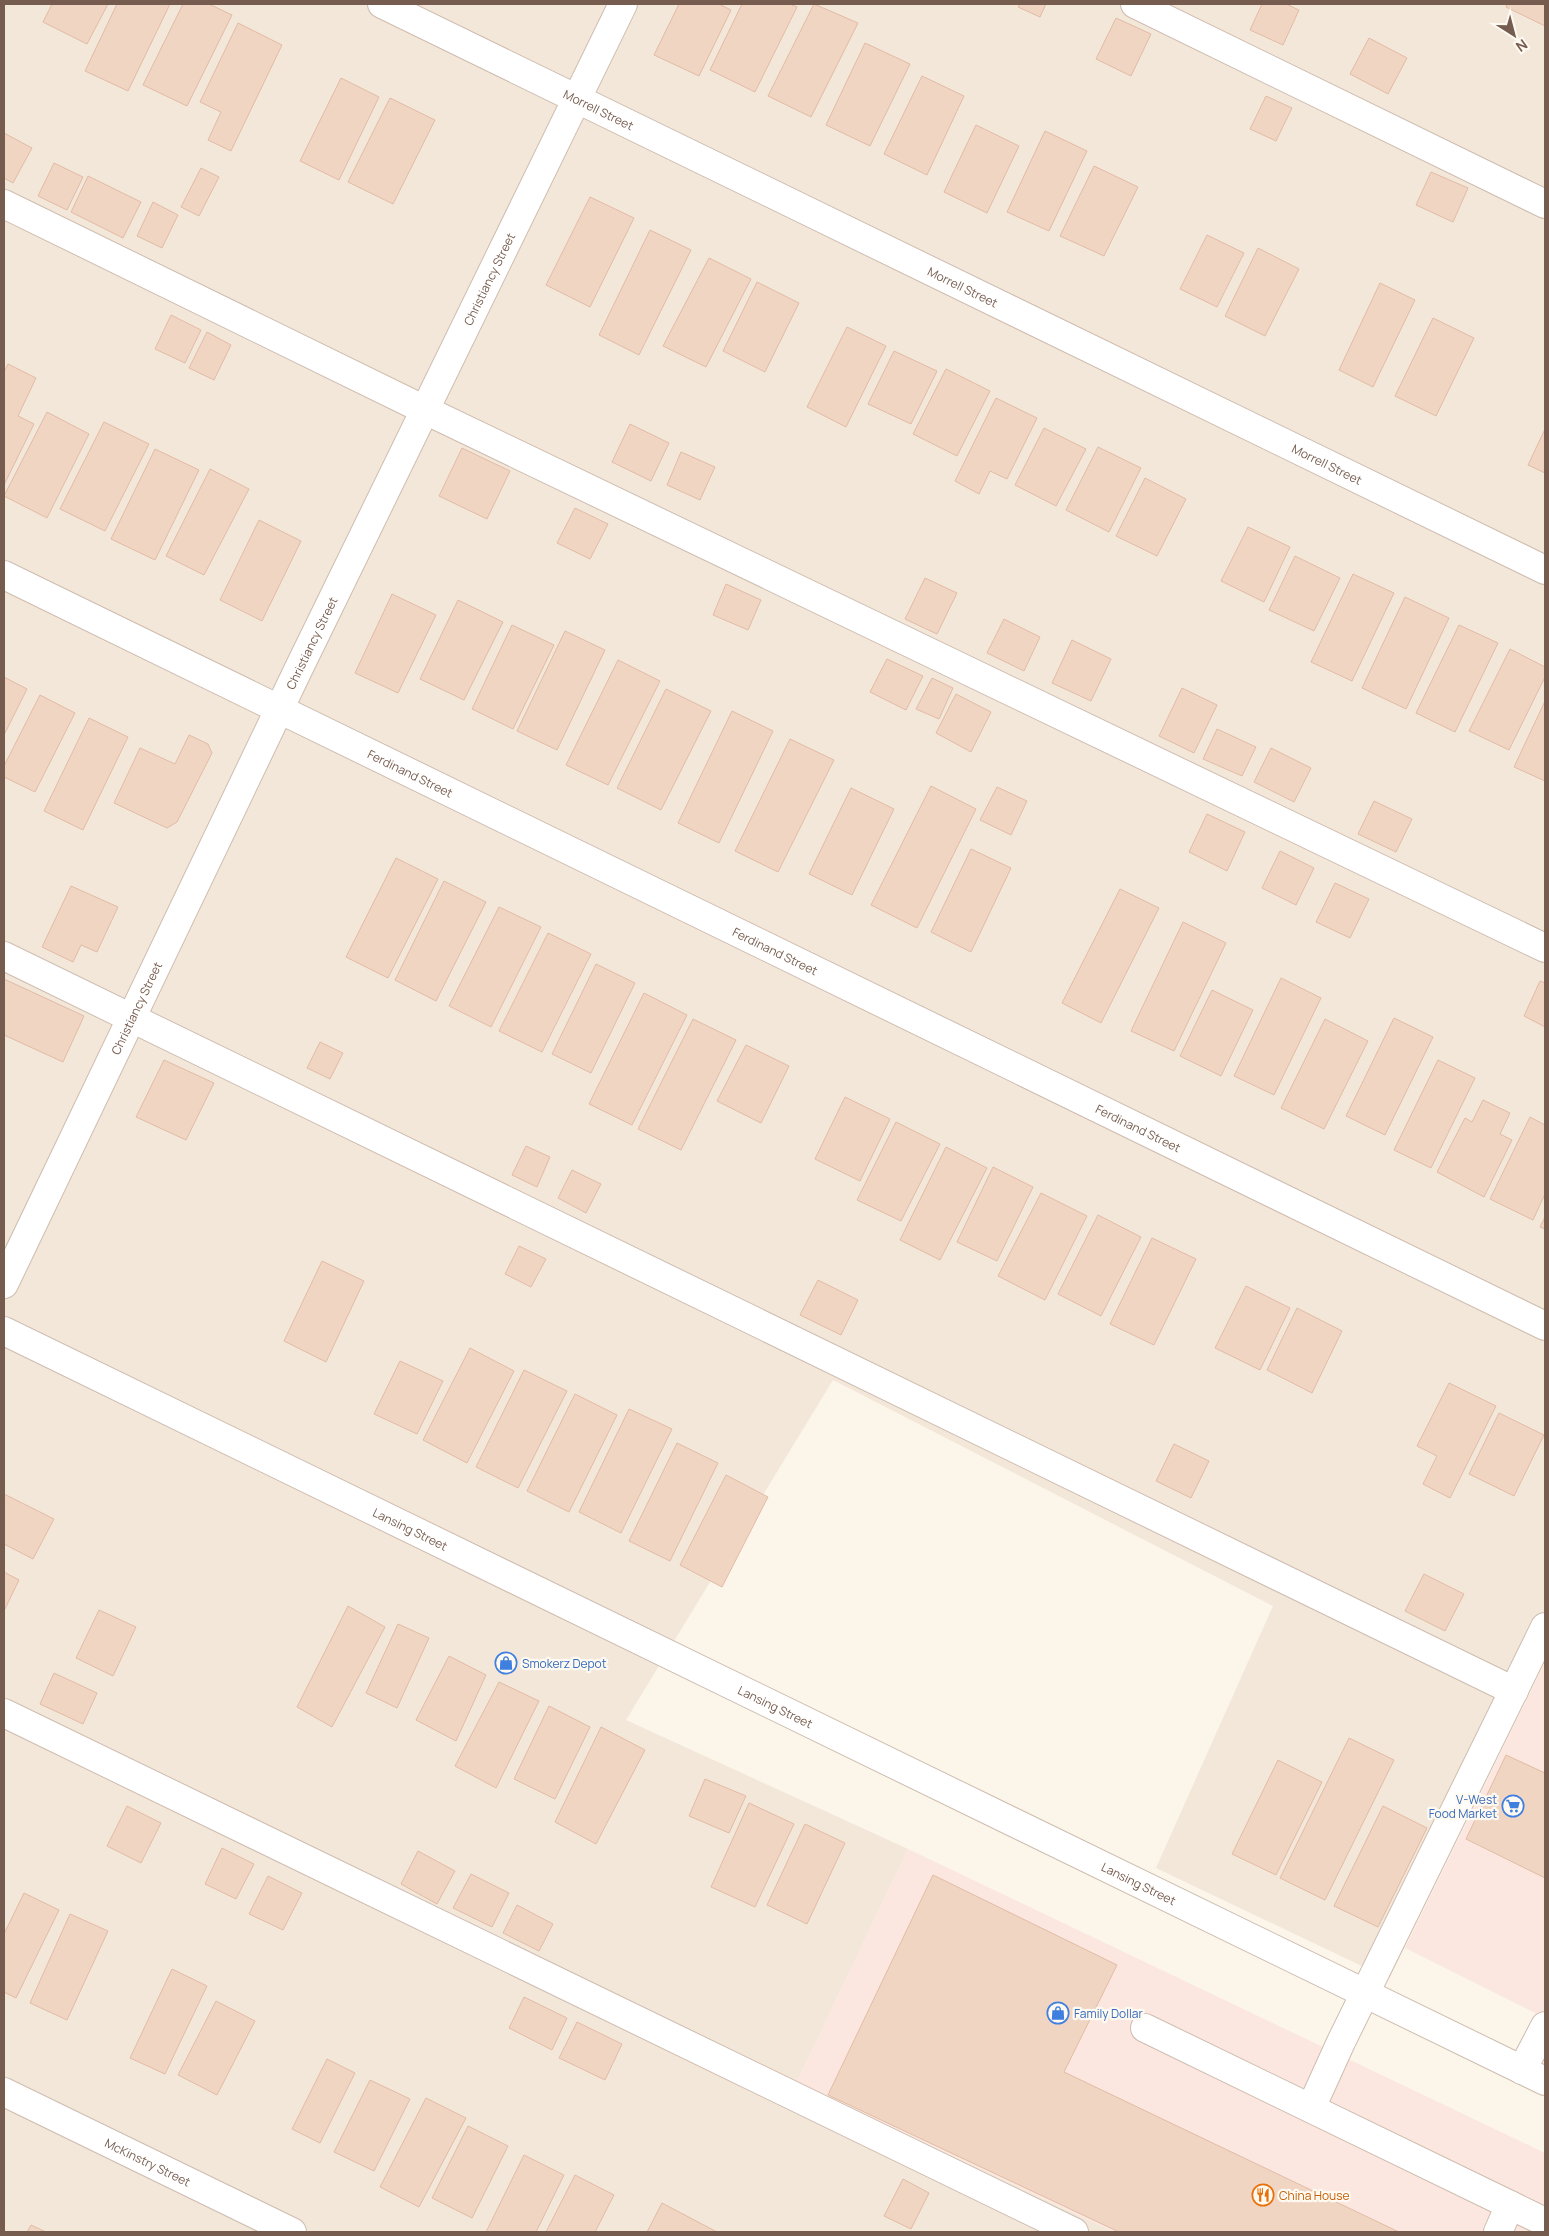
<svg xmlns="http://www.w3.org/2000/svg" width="1549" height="2236" viewBox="0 0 1549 2236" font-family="Manrope,sans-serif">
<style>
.residential{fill:#f3e7d9}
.commercial{fill:#fbe7df}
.building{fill:#f0d5c3;stroke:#e2bba4}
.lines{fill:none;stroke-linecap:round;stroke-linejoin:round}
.minor-casing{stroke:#cebdb0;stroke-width:30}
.minor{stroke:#fff;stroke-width:28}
.labels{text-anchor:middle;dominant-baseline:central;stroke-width:4.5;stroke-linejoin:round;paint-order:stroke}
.street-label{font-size:12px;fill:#765c4e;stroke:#fef9f1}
.shop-label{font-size:12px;fill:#366cbe;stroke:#fef9f1;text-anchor:start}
.food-label{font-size:12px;fill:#c56008;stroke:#fef9f1;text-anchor:start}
</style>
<rect width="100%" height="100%" fill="#fcf5ea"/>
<path class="residential" d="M 4,4 L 1545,4 L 1545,1659 L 1389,1979 L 1156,1868 L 1273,1606 L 833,1380 L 626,1720 L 908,1849 L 797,2082 L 1114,2232 L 4,2232 Z"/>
<g class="commercial">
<path d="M 1545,1662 L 1545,2018 L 1405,1948 Z"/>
<path d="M 908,1849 L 1545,2153 L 1545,2232 L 1114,2232 L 797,2082 Z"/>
</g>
<g class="building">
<path d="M 52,4 L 108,4 L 87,44 L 43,22 Z"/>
<path d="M 117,4 L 170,4 L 128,91 L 85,71 Z"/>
<path d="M 183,4 L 209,4 L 232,15 L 187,106 L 143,85 Z"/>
<path d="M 679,4 L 719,4 L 731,10 L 699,76 L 654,55 Z"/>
<path d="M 742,4 L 790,4 L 797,7 L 755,92 L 710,70 Z"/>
<path d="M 814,4 L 858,23 L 811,117 L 768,96 Z"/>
<path d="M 1020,4 L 1046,4 L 1040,17 L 1018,7 Z"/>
<path d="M 1262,4 L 1286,4 L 1299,10 L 1283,45 L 1250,30 Z"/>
<path d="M 1507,4 L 1545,4 L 1545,26 L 1506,7 Z"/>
<path d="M 1116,18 L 1151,34 L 1131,76 L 1096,59 Z"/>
<path d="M 238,23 L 282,45 L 231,151 L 208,140 L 221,112 L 200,102 Z"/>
<path d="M 1369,38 L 1407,58 L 1388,94 L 1350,74 Z"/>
<path d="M 865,43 L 910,64 L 870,146 L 826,125 Z"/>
<path d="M 922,76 L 964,96 L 927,175 L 884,154 Z"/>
<path d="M 341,78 L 379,97 L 339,180 L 300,161 Z"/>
<path d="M 1266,96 L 1292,108 L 1276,141 L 1250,129 Z"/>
<path d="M 390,98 L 435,120 L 393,204 L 348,182 Z"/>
<path d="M 976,125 L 1019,146 L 987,213 L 944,192 Z"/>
<path d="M 1045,131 L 1087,151 L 1049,231 L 1007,212 Z"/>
<path d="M 4,133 L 32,148 L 13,183 L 4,178 Z"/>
<path d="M 54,163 L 83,177 L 67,210 L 38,196 Z"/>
<path d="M 1094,166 L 1138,187 L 1104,256 L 1060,236 Z"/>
<path d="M 201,168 L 219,177 L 199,216 L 181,207 Z"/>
<path d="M 1431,172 L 1468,188 L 1453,222 L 1416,205 Z"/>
<path d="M 88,176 L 141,202 L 123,238 L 71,212 Z"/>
<path d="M 590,197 L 634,218 L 590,307 L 546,285 Z"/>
<path d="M 153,202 L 178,215 L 162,248 L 137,236 Z"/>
<path d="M 650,230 L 691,250 L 639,355 L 599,335 Z"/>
<path d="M 1207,235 L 1244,253 L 1217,307 L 1180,289 Z"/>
<path d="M 1258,248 L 1299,269 L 1265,336 L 1225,316 Z"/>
<path d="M 709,258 L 751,279 L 706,367 L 663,346 Z"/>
<path d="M 757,282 L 799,303 L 765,372 L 723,351 Z"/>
<path d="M 1380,283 L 1415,300 L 1373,387 L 1339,370 Z"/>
<path d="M 171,315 L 201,330 L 185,363 L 155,349 Z"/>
<path d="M 1433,318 L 1474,338 L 1436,416 L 1395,396 Z"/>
<path d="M 847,327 L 886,346 L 846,427 L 807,407 Z"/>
<path d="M 207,332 L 231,345 L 214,380 L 189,368 Z"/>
<path d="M 894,351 L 937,371 L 911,424 L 868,404 Z"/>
<path d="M 8,364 L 36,378 L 18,416 L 34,424 L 4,485 L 4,372 Z"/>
<path d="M 946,369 L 990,391 L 957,456 L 913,434 Z"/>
<path d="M 996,398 L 1037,418 L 1007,479 L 990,471 L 979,494 L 955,481 Z"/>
<path d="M 47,412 L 89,434 L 47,518 L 4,496 Z"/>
<path d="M 104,422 L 149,444 L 105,531 L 60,509 Z"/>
<path d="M 630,424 L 669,443 L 651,481 L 612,462 Z"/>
<path d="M 1044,428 L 1086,449 L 1056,506 L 1015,485 Z"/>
<path d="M 1545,429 L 1545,473 L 1528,465 Z"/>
<path d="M 1098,447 L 1141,468 L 1109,532 L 1066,510 Z"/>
<path d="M 462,448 L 510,471 L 487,519 L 439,496 Z"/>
<path d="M 155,449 L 199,470 L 155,560 L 111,539 Z"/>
<path d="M 681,452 L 715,467 L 700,500 L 667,485 Z"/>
<path d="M 210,469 L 249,489 L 204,575 L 166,556 Z"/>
<path d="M 1145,478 L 1186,499 L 1157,556 L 1116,536 Z"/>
<path d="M 575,508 L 608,524 L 590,559 L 557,543 Z"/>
<path d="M 259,520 L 301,541 L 262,621 L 220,600 Z"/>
<path d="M 1248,527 L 1290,547 L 1264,602 L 1221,581 Z"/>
<path d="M 1295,556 L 1340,578 L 1314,631 L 1269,610 Z"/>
<path d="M 1353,574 L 1394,593 L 1352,681 L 1311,662 Z"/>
<path d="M 925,578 L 957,593 L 937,634 L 905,619 Z"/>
<path d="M 726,584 L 761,600 L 748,630 L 713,615 Z"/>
<path d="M 392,594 L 436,615 L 398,693 L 355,673 Z"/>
<path d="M 1405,597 L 1449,618 L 1406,709 L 1362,688 Z"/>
<path d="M 458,600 L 503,622 L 464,700 L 420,679 Z"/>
<path d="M 1004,619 L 1040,637 L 1024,671 L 987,653 Z"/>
<path d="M 512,625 L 554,645 L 513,729 L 472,709 Z"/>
<path d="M 1459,625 L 1498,643 L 1455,732 L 1416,713 Z"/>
<path d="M 565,631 L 605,650 L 557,750 L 517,731 Z"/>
<path d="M 1072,640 L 1111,659 L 1091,701 L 1052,683 Z"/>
<path d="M 1510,649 L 1545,667 L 1545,677 L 1509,750 L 1469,731 Z"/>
<path d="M 887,659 L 923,676 L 906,710 L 870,692 Z"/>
<path d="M 618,660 L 660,681 L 608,785 L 566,765 Z"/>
<path d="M 4,677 L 27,689 L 4,735 Z"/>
<path d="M 932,678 L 953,688 L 939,719 L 916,709 Z"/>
<path d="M 1182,688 L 1217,705 L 1194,753 L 1159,736 Z"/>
<path d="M 666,689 L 711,711 L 661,810 L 617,788 Z"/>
<path d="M 956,694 L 991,712 L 971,752 L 936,733 Z"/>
<path d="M 40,695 L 75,713 L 35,792 L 4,777 L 4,766 Z"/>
<path d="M 1545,701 L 1545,781 L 1514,767 Z"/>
<path d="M 732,711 L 773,731 L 719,843 L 678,823 Z"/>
<path d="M 89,718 L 128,737 L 83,830 L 44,811 Z"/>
<path d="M 1217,729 L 1256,747 L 1242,776 L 1203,759 Z"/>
<path d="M 189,735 L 208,744 L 212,753 L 177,822 L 167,828 L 114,803 L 140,748 L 175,764 Z"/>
<path d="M 790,739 L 834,760 L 778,872 L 735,851 Z"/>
<path d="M 1271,748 L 1311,768 L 1294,802 L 1254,782 Z"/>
<path d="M 931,786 L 976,809 L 917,928 L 871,905 Z"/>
<path d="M 997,787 L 1027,801 L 1011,835 L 980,820 Z"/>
<path d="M 851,788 L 894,809 L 852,895 L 809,874 Z"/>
<path d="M 1374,801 L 1412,819 L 1396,852 L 1358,834 Z"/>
<path d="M 1207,814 L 1245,832 L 1227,871 L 1189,852 Z"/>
<path d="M 971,849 L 1011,868 L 971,952 L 931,932 Z"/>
<path d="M 1280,851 L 1314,868 L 1296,905 L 1262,888 Z"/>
<path d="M 396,858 L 438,879 L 388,978 L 346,957 Z"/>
<path d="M 444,881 L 486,902 L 436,1001 L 395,980 Z"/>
<path d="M 1335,883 L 1369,899 L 1350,938 L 1316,922 Z"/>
<path d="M 71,886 L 118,907 L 97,952 L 81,945 L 73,962 L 42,947 Z"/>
<path d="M 1120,889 L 1159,908 L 1101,1023 L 1062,1003 Z"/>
<path d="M 499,907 L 541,927 L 491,1027 L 449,1006 Z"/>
<path d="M 1183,922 L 1226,943 L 1174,1051 L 1131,1031 Z"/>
<path d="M 548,933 L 591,954 L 542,1052 L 499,1031 Z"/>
<path d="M 596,964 L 635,983 L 591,1073 L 552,1054 Z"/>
<path d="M 1281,978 L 1321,998 L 1274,1095 L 1234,1076 Z"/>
<path d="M 4,979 L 84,1016 L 63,1062 L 4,1035 Z"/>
<path d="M 1540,981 L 1545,983 L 1545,1027 L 1524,1016 Z"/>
<path d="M 1212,990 L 1253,1010 L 1221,1076 L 1180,1056 Z"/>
<path d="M 644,993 L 687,1015 L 632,1125 L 589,1104 Z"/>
<path d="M 1394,1018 L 1433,1037 L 1385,1135 L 1346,1116 Z"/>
<path d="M 693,1019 L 736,1040 L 681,1150 L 638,1129 Z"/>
<path d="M 1325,1019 L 1368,1041 L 1324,1129 L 1281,1108 Z"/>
<path d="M 320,1042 L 343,1053 L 330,1079 L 307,1068 Z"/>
<path d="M 746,1045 L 789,1066 L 761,1123 L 717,1101 Z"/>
<path d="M 164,1060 L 214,1083 L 186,1140 L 136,1117 Z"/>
<path d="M 1438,1060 L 1475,1078 L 1431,1168 L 1394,1150 Z"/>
<path d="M 845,1097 L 890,1119 L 860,1181 L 815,1159 Z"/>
<path d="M 1483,1100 L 1510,1113 L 1500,1134 L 1512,1140 L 1484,1197 L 1437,1172 L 1465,1118 L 1472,1122 Z"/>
<path d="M 1530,1117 L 1545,1125 L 1545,1194 L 1533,1220 L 1490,1199 Z"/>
<path d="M 896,1122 L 940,1144 L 901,1221 L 857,1200 Z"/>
<path d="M 526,1146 L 550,1157 L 537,1187 L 512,1175 Z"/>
<path d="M 946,1147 L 987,1168 L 940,1260 L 900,1240 Z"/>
<path d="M 993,1167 L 1033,1187 L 997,1261 L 957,1242 Z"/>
<path d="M 572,1170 L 601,1184 L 586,1213 L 558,1198 Z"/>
<path d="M 1041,1193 L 1087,1216 L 1045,1300 L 998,1276 Z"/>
<path d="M 1098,1215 L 1141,1237 L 1101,1316 L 1058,1294 Z"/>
<path d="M 1545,1217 L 1545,1229 L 1540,1227 Z"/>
<path d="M 1152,1238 L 1196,1259 L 1154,1345 L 1110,1324 Z"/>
<path d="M 519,1246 L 546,1259 L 531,1287 L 505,1274 Z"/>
<path d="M 322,1261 L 364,1281 L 326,1362 L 284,1341 Z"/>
<path d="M 818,1280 L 858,1300 L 841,1335 L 800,1315 Z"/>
<path d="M 1246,1286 L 1290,1308 L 1260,1370 L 1215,1348 Z"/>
<path d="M 1297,1308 L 1342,1331 L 1312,1393 L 1267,1370 Z"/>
<path d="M 470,1348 L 514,1371 L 467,1463 L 423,1440 Z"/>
<path d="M 400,1361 L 443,1381 L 417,1434 L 374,1414 Z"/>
<path d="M 524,1370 L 567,1391 L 518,1488 L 476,1467 Z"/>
<path d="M 1449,1383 L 1496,1406 L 1450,1498 L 1423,1484 L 1437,1456 L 1417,1446 Z"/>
<path d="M 575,1394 L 617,1415 L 569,1512 L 527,1491 Z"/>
<path d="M 629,1409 L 672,1429 L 621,1533 L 579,1512 Z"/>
<path d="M 1499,1413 L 1544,1435 L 1514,1496 L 1469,1474 Z"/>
<path d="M 677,1443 L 718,1463 L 670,1561 L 629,1541 Z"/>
<path d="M 1174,1444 L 1209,1461 L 1191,1498 L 1156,1481 Z"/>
<path d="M 726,1475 L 768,1497 L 722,1587 L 680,1565 Z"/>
<path d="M 4,1494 L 54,1519 L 33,1559 L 4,1544 Z"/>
<path d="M 4,1572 L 19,1580 L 4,1611 Z"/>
<path d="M 1424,1574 L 1464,1594 L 1445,1631 L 1405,1611 Z"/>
<path d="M 348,1606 L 385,1627 L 332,1727 L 297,1707 Z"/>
<path d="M 99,1610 L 136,1627 L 113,1676 L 76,1658 Z"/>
<path d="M 398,1624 L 429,1638 L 397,1708 L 366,1693 Z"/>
<path d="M 449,1656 L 486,1675 L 456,1741 L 416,1720 Z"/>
<path d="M 54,1673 L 97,1693 L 83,1724 L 40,1704 Z"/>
<path d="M 499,1682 L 539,1701 L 496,1788 L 455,1766 Z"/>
<path d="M 549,1706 L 590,1727 L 555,1799 L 514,1779 Z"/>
<path d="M 601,1727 L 645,1750 L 596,1844 L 555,1822 Z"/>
<path d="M 1349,1738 L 1394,1760 L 1325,1900 L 1280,1878 Z"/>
<path d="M 1506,1755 L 1545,1773 L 1545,1878 L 1466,1839 Z"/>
<path d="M 1278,1760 L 1322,1782 L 1276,1875 L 1232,1854 Z"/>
<path d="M 705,1779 L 746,1796 L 729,1833 L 689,1816 Z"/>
<path d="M 749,1803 L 794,1824 L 755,1907 L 711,1887 Z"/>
<path d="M 127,1806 L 161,1823 L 141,1863 L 107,1846 Z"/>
<path d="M 1383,1806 L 1427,1828 L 1378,1927 L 1334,1906 Z"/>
<path d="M 805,1824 L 845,1843 L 807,1924 L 767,1905 Z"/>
<path d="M 222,1848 L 254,1864 L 236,1899 L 205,1884 Z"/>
<path d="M 418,1851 L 455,1871 L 437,1904 L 401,1884 Z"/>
<path d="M 471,1874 L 509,1893 L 492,1927 L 453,1908 Z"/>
<path d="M 933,1875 L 1117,1965 L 1064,2072 L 1399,2232 L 1119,2232 L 828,2095 Z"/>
<path d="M 268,1876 L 302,1893 L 283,1930 L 249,1914 Z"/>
<path d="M 24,1893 L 59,1910 L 16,1998 L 4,1992 L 4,1934 Z"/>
<path d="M 517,1905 L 553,1924 L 539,1951 L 503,1933 Z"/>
<path d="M 70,1914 L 108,1931 L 67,2020 L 30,2003 Z"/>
<path d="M 172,1969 L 207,1986 L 165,2074 L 130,2058 Z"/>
<path d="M 524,1997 L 567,2018 L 552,2050 L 509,2028 Z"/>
<path d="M 216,2001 L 255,2021 L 217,2095 L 178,2075 Z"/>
<path d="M 577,2022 L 622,2044 L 605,2080 L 559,2058 Z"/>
<path d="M 327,2059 L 355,2073 L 320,2143 L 292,2129 Z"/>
<path d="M 370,2080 L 410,2099 L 374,2171 L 334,2152 Z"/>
<path d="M 426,2098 L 466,2118 L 419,2207 L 380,2187 Z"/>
<path d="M 468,2126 L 508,2146 L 472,2218 L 432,2198 Z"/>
<path d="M 524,2155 L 564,2175 L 536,2232 L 486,2232 Z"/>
<path d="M 575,2175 L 614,2195 L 595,2232 L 546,2232 Z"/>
<path d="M 903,2179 L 929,2193 L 911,2229 L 884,2216 Z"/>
<path d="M 662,2203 L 717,2232 L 647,2232 Z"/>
<path d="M 31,2225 L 46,2232 L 27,2232 Z"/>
</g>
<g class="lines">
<g class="minor-casing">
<g id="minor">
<path id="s1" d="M 382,4 L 1545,570"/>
<path d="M 1135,4 L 1545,204"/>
<path d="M 4,204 L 425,410 L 1545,948"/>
<path id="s2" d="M 4,575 L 1545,1326"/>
<path d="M 4,956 L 1514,1691"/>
<path id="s3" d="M 4,1284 L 298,670 L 623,4"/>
<path id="s4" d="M 4,1331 L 1545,2081"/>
<path d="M 4,1713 L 1074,2232"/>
<path d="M 1145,2028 L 1545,2222"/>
<path d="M 1522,2070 L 1545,2026"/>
<path id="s5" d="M 4,2092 L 292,2232"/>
<path d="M 1311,2108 L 1341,2042 L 1545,1627"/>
<path d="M 1498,2232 L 1510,2205"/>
</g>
</g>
<use href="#minor" class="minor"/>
</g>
<defs>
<g id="shop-ring" transform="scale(1.125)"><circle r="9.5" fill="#fef9f1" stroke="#3f7fe0" stroke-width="1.5"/><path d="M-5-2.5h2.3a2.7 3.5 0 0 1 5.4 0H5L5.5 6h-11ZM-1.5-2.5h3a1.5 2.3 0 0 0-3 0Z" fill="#3f7fe0"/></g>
<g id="supermarket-ring" transform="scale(1.125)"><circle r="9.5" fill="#fef9f1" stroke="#3f7fe0" stroke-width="1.5"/><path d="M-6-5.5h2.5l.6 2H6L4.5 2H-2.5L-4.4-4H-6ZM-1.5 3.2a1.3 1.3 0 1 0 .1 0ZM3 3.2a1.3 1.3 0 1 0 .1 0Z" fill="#3f7fe0"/></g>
<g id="restaurant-ring" transform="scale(1.125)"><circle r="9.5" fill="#fef9f1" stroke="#e8710a" stroke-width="1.5"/><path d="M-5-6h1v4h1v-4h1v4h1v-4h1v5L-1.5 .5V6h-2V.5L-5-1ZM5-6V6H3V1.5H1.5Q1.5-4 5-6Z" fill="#e8710a"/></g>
</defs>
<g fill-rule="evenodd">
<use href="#shop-ring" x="506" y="1663"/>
<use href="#supermarket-ring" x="1513" y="1806"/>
<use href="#shop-ring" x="1058" y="2013"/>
<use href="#restaurant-ring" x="1263" y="2195"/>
</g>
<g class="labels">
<g class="street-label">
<text stroke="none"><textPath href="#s1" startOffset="241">Morrell Street</textPath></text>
<text stroke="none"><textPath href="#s3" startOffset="1116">Christiancy Street</textPath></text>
<text stroke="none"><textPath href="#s1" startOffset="646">Morrell Street</textPath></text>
<text stroke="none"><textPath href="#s1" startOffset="1051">Morrell Street</textPath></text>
<text stroke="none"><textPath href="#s3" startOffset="711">Christiancy Street</textPath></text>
<text stroke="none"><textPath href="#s2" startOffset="452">Ferdinand Street</textPath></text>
<text stroke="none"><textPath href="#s2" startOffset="858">Ferdinand Street</textPath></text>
<text stroke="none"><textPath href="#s3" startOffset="306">Christiancy Street</textPath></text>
<text stroke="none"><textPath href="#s2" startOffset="1262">Ferdinand Street</textPath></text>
<text stroke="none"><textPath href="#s4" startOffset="452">Lansing Street</textPath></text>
<text stroke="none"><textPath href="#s4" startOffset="858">Lansing Street</textPath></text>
<text stroke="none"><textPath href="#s4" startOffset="1262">Lansing Street</textPath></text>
<text stroke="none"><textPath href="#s5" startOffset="160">McKinstry Street</textPath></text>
</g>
<g class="shop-label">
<text x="522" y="1663">Smokerz Depot</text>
<text x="1497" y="1799" text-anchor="end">V-West<tspan x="1497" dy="14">Food Market</tspan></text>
<text x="1074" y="2013">Family Dollar</text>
</g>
<g class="food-label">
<text x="1279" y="2195">China House</text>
</g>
</g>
<rect width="1549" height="2236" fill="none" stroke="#765c4e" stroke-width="10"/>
<g transform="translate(1514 35) rotate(144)" stroke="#fef9f1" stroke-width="4" paint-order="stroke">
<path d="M0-4L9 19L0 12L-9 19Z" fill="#765c4e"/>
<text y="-8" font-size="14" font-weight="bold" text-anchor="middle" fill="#765c4e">N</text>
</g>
</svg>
